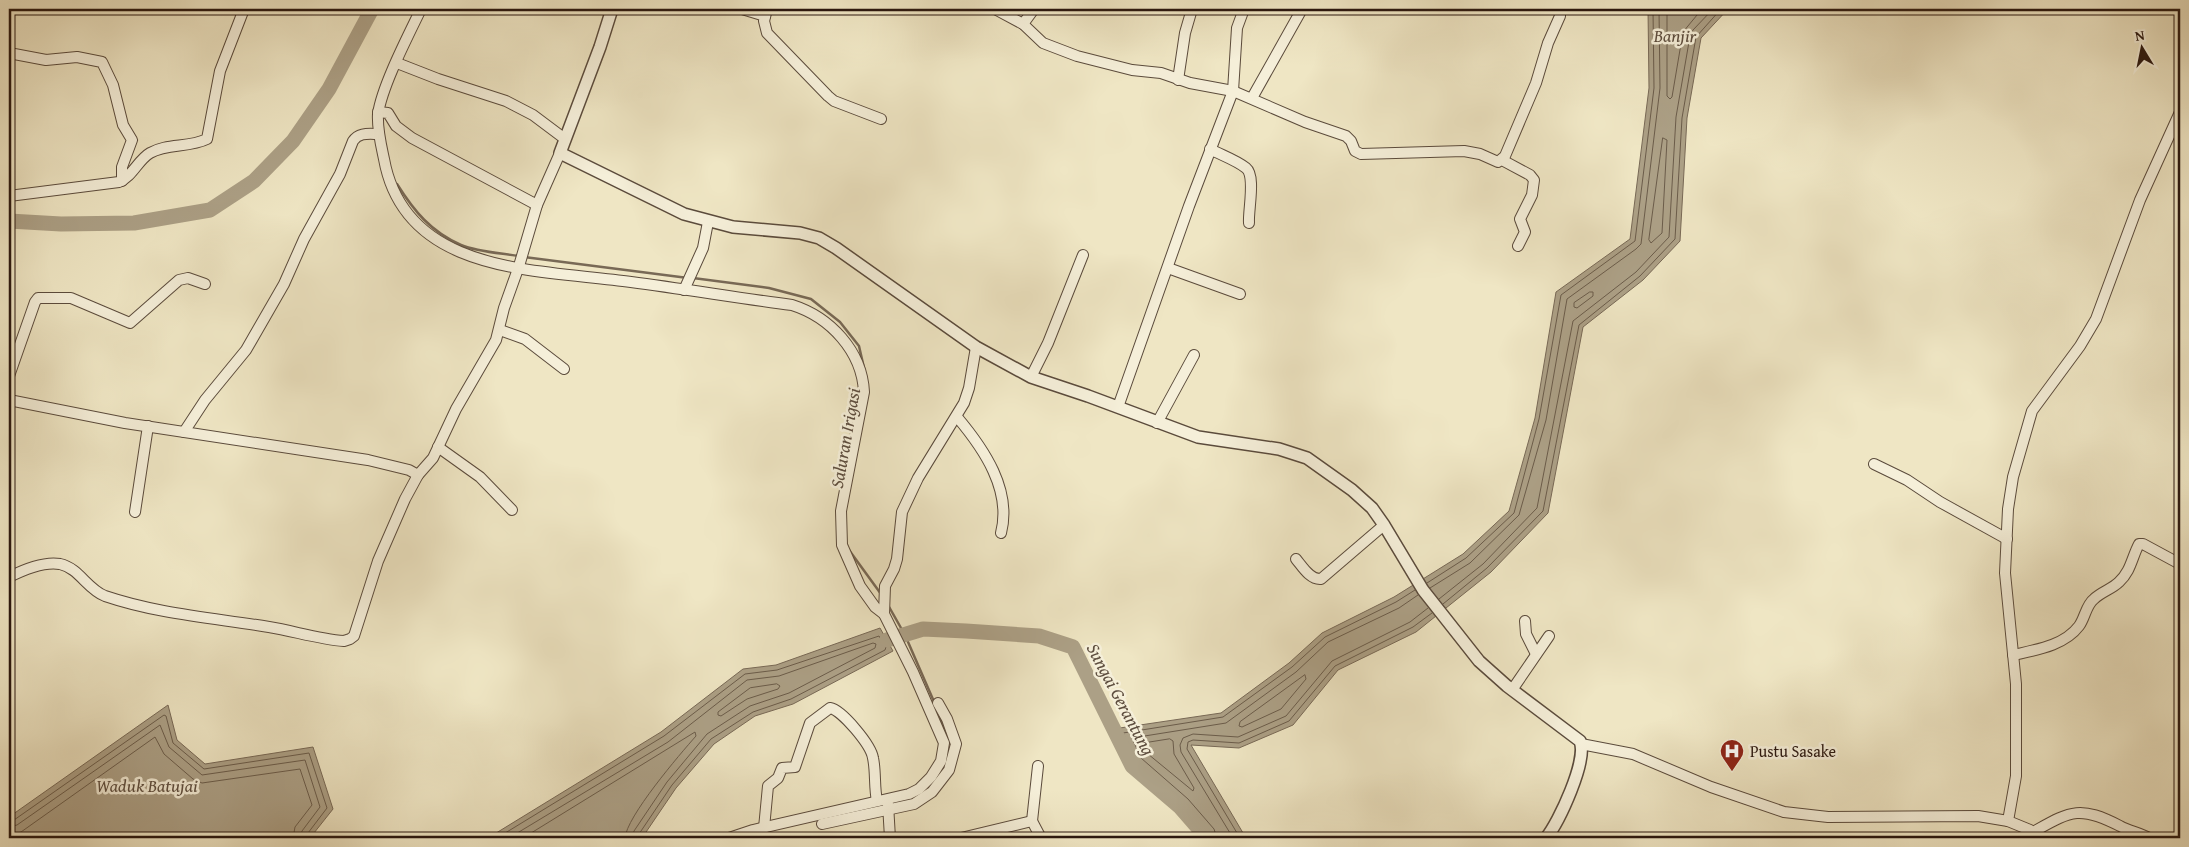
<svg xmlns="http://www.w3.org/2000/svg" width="2189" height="847" viewBox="0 0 2189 847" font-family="'Gentium Book Plus',serif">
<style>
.water{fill:#aca086;stroke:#786956}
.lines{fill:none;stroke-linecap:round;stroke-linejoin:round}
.shore{stroke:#6b5c4a;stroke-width:1}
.stream{stroke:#786956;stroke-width:2.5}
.river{stroke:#aca086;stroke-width:15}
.minor-casing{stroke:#5b4b3c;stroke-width:12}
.tertiary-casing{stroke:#5b4b3c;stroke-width:14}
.minor{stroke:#f5efd9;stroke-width:10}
.tertiary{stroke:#f5efd9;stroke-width:11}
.labels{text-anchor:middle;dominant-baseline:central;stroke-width:5;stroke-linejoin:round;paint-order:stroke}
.poi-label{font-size:16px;fill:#2a170f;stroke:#f5efd9;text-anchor:start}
.water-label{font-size:18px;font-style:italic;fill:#5e4e3f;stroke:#f5efd9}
</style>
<rect width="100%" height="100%" fill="#efe6c4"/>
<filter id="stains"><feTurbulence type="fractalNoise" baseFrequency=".004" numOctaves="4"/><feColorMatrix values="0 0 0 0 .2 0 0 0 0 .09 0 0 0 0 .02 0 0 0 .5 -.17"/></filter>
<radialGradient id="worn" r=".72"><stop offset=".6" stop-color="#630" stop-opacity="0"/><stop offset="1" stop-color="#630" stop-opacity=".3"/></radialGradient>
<g class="water">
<path d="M 1648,9 L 1728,9 L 1701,38 L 1687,118 L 1680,241 L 1643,280 L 1583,327 L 1548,513 L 1491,572 L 1416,632 L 1338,670 L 1293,725 L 1239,748 L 1191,745 L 1246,838 L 1207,838 L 1180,807 L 1132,766 L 1113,729 L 1221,713 L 1289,663 L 1322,633 L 1394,597 L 1463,554 L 1509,511 L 1535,418 L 1556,292 L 1630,239 L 1649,88 Z"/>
<path d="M 880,628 L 893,651 L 793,704 L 755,716 L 714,744 L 676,788 L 642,838 L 488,838 L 661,732 L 743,669 L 776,665 Z"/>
<path d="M 168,705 L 177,740 L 205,764 L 313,747 L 333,809 L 310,838 L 9,838 L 9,817 Z"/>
</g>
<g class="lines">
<g class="shore">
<path d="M 1667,9 L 1667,96 L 1670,99 L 1672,97 L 1683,32 L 1702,9"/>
<path d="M 1663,138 L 1667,140 L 1662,233 L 1651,243 L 1649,240 Z"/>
<path d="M 1590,292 L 1593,292 L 1593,296 L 1577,308 L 1574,307 L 1574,303 Z"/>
<path d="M 1427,583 L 1466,558 L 1514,513 L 1539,419 L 1561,295 L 1635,241 L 1654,88 L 1653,9"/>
<path d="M 1430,588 L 1470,563 L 1519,515 L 1546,420 L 1567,299 L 1636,249 L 1641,244 L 1660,88 L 1659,9"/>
<path d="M 1439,599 L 1483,564 L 1537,508 L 1573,321 L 1636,272 L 1669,237 L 1676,117 L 1690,36 L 1693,30 L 1713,9"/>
<path d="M 1443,604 L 1487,568 L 1543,511 L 1579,325 L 1640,276 L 1675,239 L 1682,118 L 1696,37 L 1721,9"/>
<path d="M 1305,675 L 1306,679 L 1281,709 L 1242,727 L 1239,726 L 1240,722 Z"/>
<path d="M 777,684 L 780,686 L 778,689 L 747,699 L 721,716 L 718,715 L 718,712 L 750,688 Z"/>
<path d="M 1170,739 L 1173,741 L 1174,754 L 1194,788 L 1193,791 L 1148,754 L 1143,746 L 1145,743 Z"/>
<path d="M 9,821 L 14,820 L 164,715 L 166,716 L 173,743 L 204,769 L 309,753 L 327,808 L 308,833 L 307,838"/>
<path d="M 9,827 L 17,825 L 160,725 L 169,747 L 202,775 L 305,760 L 320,807 L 302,831 L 300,838"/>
<path d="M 9,835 L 21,832 L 155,737 L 164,754 L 193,779 L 202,783 L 300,769 L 312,805 L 295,827 L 293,838"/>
<path d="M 497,838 L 664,736 L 745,674 L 777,670 L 879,636 L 886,647 L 885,650 L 791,699 L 753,712 L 711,739 L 672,785 L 639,834 L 639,838"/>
<path d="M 509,838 L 668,742 L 747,680 L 779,676 L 873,643 L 876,644 L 875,648 L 789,693 L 750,706 L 707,734 L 667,782 L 634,831 L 632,838"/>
<path d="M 523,838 L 695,732 L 696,736 C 680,754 626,817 625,838"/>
<path d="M 1211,838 L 1209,833 L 1184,804 L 1136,762 L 1123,733 L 1223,717 L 1292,667 L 1325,637 L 1396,602 L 1415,590"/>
<path d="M 1217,838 L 1214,829 L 1188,799 L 1141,758 L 1132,738 L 1226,723 L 1296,672 L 1328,642 L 1399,608 L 1418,595"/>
<path d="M 1233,838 L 1181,752 L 1180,745 L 1183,738 L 1193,734 L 1238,737 L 1286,716 L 1332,661 L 1410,622 L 1428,608"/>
<path d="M 1240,838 L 1187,749 L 1188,742 L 1193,740 L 1239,743 L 1289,721 L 1335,666 L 1413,627 L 1432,613"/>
</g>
<g class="stream">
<path d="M 397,184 C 414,211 431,232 461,245 C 478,252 501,253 519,256"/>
<path d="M 524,257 L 688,278"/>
<path d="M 693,278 L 769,288 L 811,299 L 840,322 L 859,346 L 864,368"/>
<path d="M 849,550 L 881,594"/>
<path d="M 888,605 L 905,635 L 935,704"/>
<path d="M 940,716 L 948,744"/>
</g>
<g class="river">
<path d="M 9,221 L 61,224 L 134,223 L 210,210 L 254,181 L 293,141 L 329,89 L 372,9"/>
<path d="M 887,640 L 923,629 L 966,631 L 1039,636 L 1073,647 L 1132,766 L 1180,807 L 1207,838"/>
</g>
<g class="minor-casing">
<g id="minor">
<path d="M 421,9 C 408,36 382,86 378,114 C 377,129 381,145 384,159 C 405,276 540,269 631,282 C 685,289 738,298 792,305 C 830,317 862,351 864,392 L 841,511 L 842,545 L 860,586 L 875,607 L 884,614 L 913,672 L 944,743 L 941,761 L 931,777 L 919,789 L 909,794 L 753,830 L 729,838"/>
<path d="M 742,9 L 765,16"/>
<path d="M 767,9 L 764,21 L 767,33 L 828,96 L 834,101 L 881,119"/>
<path d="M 995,9 L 1023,24 L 1043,43 L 1077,56 L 1132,70 L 1161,73 L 1190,83 L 1233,91 L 1305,122 L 1346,136 L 1351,141 L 1355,151 L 1361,154 L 1464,151 L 1480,154 L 1498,162 L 1505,156 L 1536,83 L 1548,43 L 1560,16 L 1560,9"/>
<path d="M 1023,24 L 1034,9"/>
<path d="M 9,53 L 46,60 L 77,57 L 102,62 L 113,85 L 123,125 L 132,140 L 122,167 L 122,181"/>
<path d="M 397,63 L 438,79 L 506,101 L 533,115 L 565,139"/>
<path d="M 1178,80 L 1185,33 L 1192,9"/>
<path d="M 1252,98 L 1302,9"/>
<path d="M 378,112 L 388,113 L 396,126 L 412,138 L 537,205"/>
<path d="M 1210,149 C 1221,155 1236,160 1246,168 C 1256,176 1248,210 1249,223"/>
<path d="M 1502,160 L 1530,175 L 1534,180 L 1532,195 L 1520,219 L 1525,232 L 1518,246"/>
<path d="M 9,196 L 119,182 C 132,177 138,160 150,153 C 167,143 189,148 207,139 L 220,71 L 244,9"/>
<path d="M 1168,268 L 1240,294"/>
<path d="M 684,290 L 703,248 L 708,222"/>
<path d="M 500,330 L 525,339 L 564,369"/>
<path d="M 9,376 L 35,302 L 38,298 L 71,298 L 130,323 L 179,280 L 188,278 L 205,284"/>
<path d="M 1031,377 L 1048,343 L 1083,255"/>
<path d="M 9,400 L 125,423 L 368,460 L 409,470 L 418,475 L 433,458 L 456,409 L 496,340 L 504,308 L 519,266 L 537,205 L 560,153"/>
<path d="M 1118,407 L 1189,206 L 1233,91 L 1237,28 L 1244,9"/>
<path d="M 957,417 C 984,449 1012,490 1001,533"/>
<path d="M 1157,423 L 1194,355"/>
<path d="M 184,432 L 205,400 L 246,350 L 284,284 L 304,239 L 340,174 L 353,141 C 359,132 369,134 379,134"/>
<path d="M 438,447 L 480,477 L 512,510"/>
<path d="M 1874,464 L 1907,480 L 1940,502 L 2007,539"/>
<path d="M 135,512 L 148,426"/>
<path d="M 1296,559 C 1302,566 1310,580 1321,579 L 1384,525"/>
<path d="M 9,577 C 23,570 43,561 60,564 C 79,568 87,589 105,596 C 158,614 214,618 269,627 C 294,631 318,639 344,641 L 350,639 L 354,636 L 378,561 L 405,499 L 418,475"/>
<path d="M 884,614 L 885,586 L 894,569 L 897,559 L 902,512 L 918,478 L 964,403 L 969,388 L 976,347"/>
<path d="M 1525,621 L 1526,634 L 1536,654"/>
<path d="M 2013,655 C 2035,650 2064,646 2079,626 C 2085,618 2086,605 2094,599 C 2101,592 2112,589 2119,582 C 2131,571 2132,557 2139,544 L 2143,544 L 2180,564"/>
<path d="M 1512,690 L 1549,636"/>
<path d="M 1581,744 L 1633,754 L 1711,787 L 1784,812 L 1828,817 L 1978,816 L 2008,821"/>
<path d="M 888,804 L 890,838"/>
<path d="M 1032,821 L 1038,766"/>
<path d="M 822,824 L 914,804 L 932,792 L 949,770 L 956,744 L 947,719 L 938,703"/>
<path d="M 764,828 L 768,786 L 778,778 L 782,768 L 795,767 L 810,723 L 830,708 C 842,710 871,745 873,758 C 876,772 874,787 877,801"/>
<path d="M 2033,832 C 2071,811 2079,805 2120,826 C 2129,831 2140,833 2149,838"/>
<path d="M 961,838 L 1032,821 L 1041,838"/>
<path d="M 2036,838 L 2030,830 L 2008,821 L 2016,776 L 2016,684 L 2005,573 L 2008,509 L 2013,477 L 2032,411 L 2080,346 L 2096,319 L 2140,200 L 2180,112"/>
</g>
</g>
<g class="tertiary-casing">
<path id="tertiary" d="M 612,9 L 600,47 L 560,153 L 684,214 L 733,227 L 800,233 L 819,238 L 836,248 L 976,347 L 1031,377 L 1088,396 L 1198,437 L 1279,449 L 1307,458 L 1352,490 L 1372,508 L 1384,525 L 1423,590 L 1479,661 L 1507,686 L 1580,741 C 1588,760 1559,822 1546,838"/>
</g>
<use href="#minor" class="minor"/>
<use href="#tertiary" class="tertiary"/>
</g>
<defs>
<g id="hospital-pin" transform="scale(1.25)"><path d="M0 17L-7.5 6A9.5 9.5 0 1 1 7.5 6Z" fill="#8f2418" stroke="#f5efd9"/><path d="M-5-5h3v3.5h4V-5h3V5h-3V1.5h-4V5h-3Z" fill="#fff"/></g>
</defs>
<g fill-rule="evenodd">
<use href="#hospital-pin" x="1732" y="751"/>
</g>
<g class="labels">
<g class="poi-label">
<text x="1750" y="751">Pustu Sasake</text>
</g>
<g class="water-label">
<text x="1675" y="35">Banjir</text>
<text transform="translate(845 438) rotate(-80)">Saluran Irigasi</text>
<text transform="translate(1121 699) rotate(62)">Sungai Gerantung</text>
<text x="147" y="785">Waduk Batujai</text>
</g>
</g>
<rect width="2189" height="847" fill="none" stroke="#efe6c4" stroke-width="30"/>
<rect x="10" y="10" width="2169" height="827" fill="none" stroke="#2a170f" stroke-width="2.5"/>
<rect x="15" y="15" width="2159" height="817" fill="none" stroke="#2a170f"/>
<g transform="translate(2142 48) rotate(350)" stroke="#f5efd9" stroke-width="4" paint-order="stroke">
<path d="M0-4L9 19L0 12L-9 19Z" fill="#2a170f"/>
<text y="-8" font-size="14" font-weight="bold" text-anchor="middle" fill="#2a170f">N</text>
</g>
<rect width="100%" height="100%" filter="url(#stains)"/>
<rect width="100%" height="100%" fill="url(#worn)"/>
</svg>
